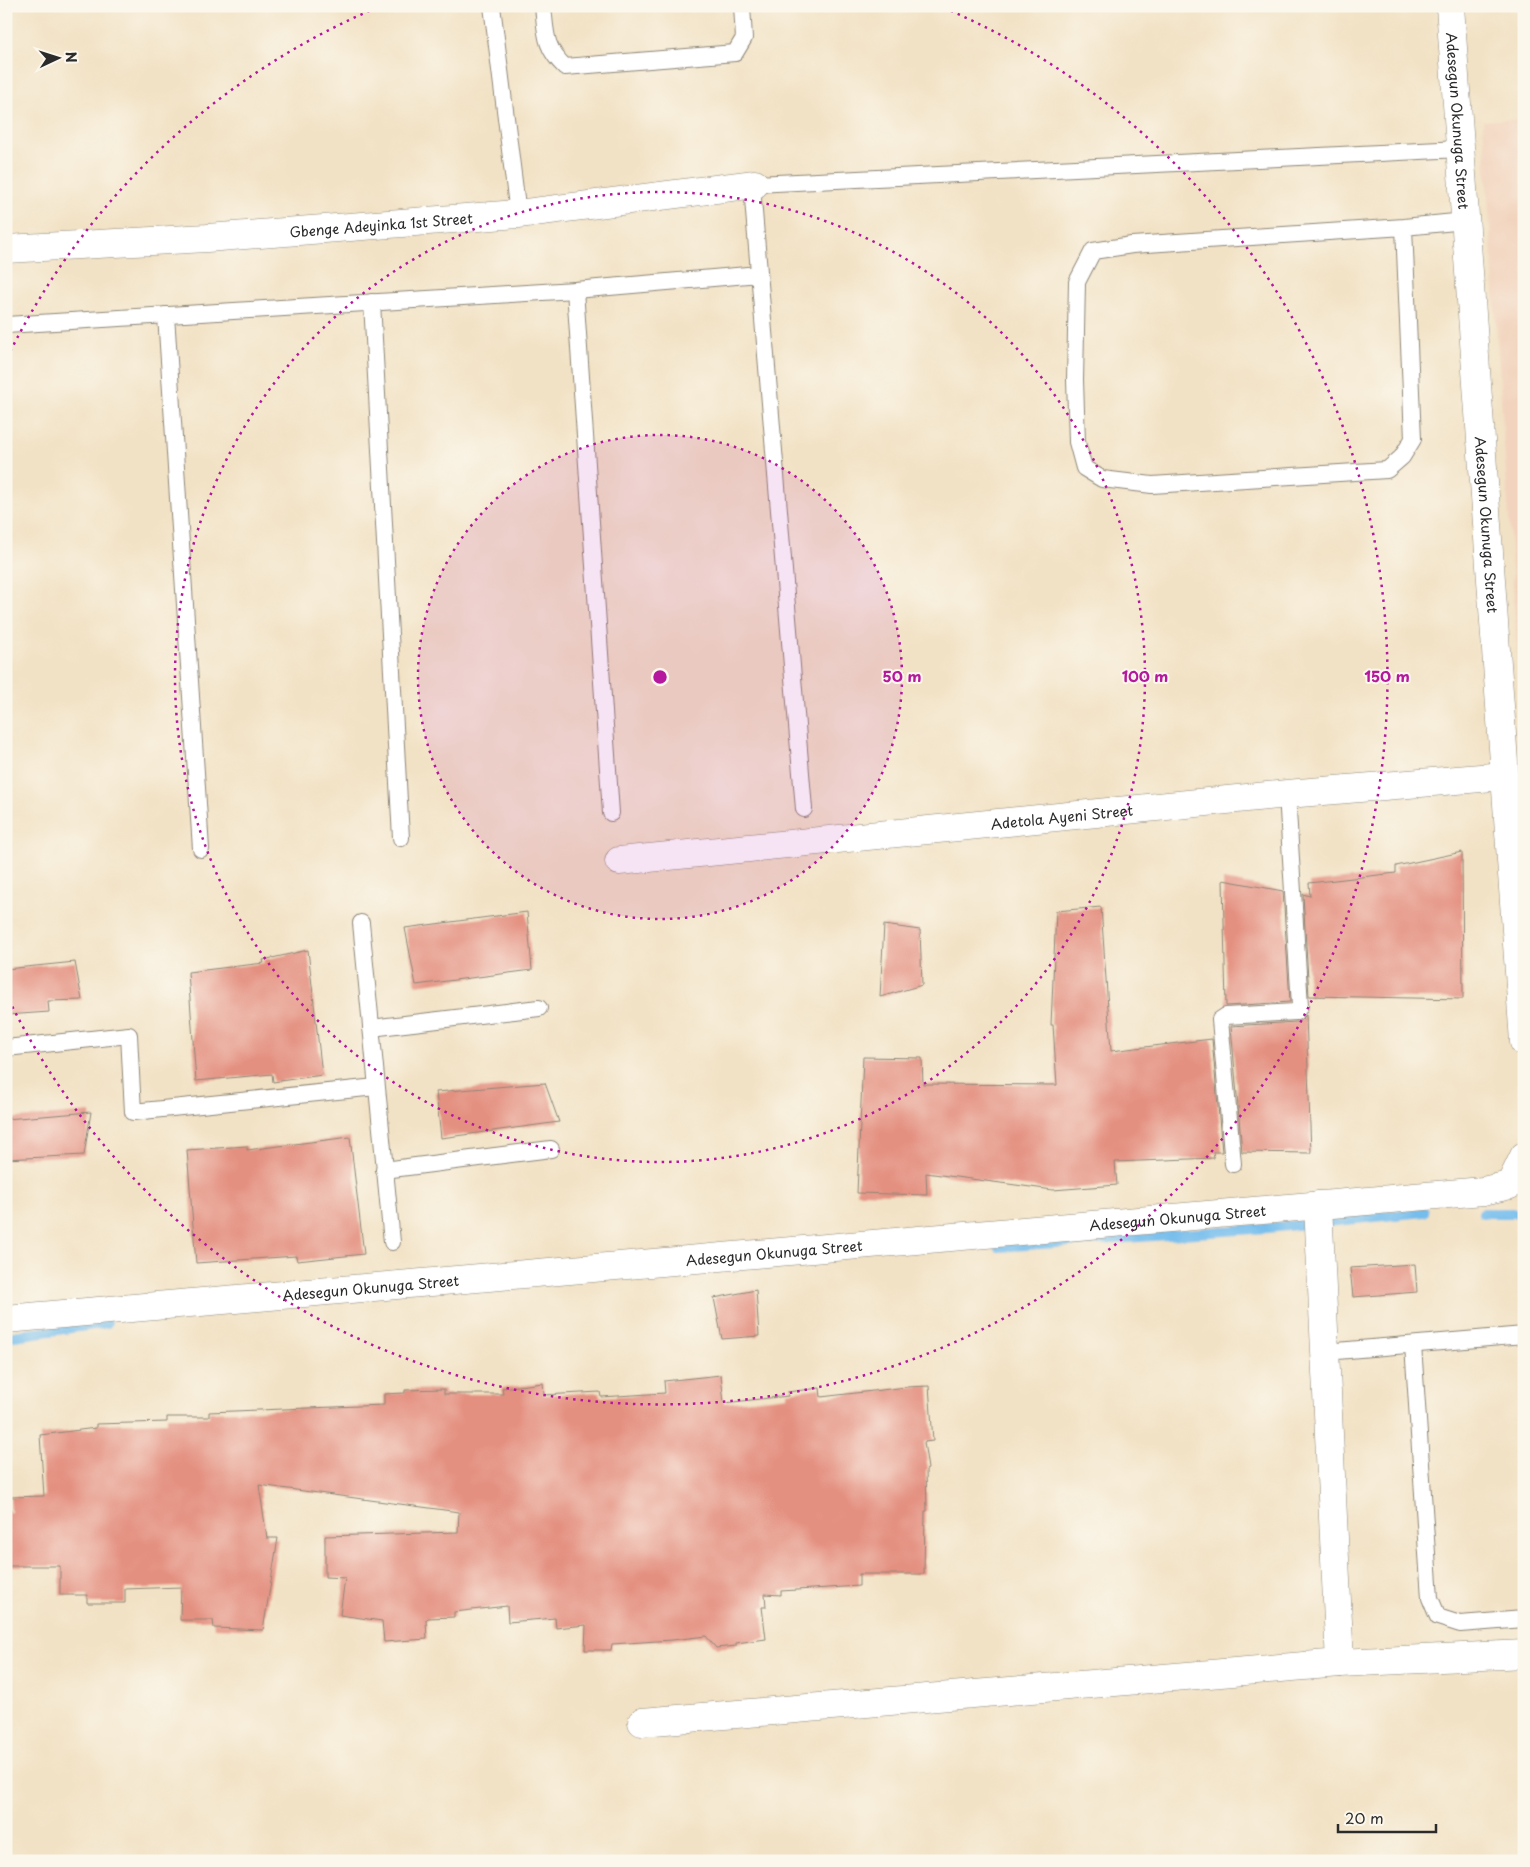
<svg xmlns="http://www.w3.org/2000/svg" width="1530" height="1867" viewBox="0 0 1530 1867" font-family="'Playpen Sans',sans-serif">
<style>
.built{fill:#f2d4be}
.lines{fill:none;stroke-linecap:round;stroke-linejoin:round}
.stream{stroke:#74bded;stroke-width:10}
.building{fill:#e49080}
.service-casing{stroke:#8e8678;stroke-width:18}
.minor-casing{stroke:#8e8678;stroke-width:29}
.service{stroke:#fff;stroke-width:16}
.minor{stroke:#fff;stroke-width:28}
.ring{fill:none;stroke:#b5179e;stroke-width:2.5;stroke-dasharray:2.5 5}
.labels{text-anchor:middle;dominant-baseline:central;stroke-width:4;stroke-linejoin:round;paint-order:stroke}
.street-label{font-size:14px;fill:#2b2b2b;stroke:#fbf7ec}
.centre{fill:#b5179e;stroke:#fbf7ec;stroke-width:2.5}
.ring-label{font-size:15px;text-anchor:middle;font-weight:bold;fill:#b5179e;stroke:#fbf7ec;stroke-width:4;stroke-linejoin:round;paint-order:stroke}
</style>
<rect width="100%" height="100%" fill="#fbf7ec"/>
<filter id="ink" filterUnits="userSpaceOnUse"><feTurbulence type="fractalNoise" baseFrequency=".02" numOctaves="2"/><feDisplacementMap in="SourceGraphic" scale="10" xChannelSelector="R" yChannelSelector="G"/><feConvolveMatrix kernelMatrix="1 2 1 2 8 2 1 2 1" color-interpolation-filters="sRGB"/></filter>
<filter id="wash" filterUnits="userSpaceOnUse"><feTurbulence type="fractalNoise" baseFrequency=".0096" numOctaves="4" result="noise"/><feDisplacementMap in="SourceGraphic" scale="20" xChannelSelector="R" yChannelSelector="G"/><feGaussianBlur stdDeviation="1.12" result="paint"/><feColorMatrix in="noise" values="0 0 0 0 0 0 0 0 0 0 0 0 0 0 0 0 0 1.4 0 .05"/><feComposite in="paint" operator="in"/></filter>
<g filter="url(#wash)">
<rect width="100%" height="100%" fill="#f2e2c5"/>
<path class="built" d="M 1524,119 L 1524,706 L 1521,706 L 1483,121 Z"/>
<g class="lines">
<g class="stream">
<path d="M 1483,1213 L 1524,1213"/>
<path d="M 998,1247 L 1267,1228 L 1424,1212"/>
<path d="M 6,1337 L 107,1323"/>
</g>
</g>
<g id="blocks">
<g class="building">
<path d="M 1462,852 L 1463,999 L 1309,996 L 1303,894 L 1310,896 L 1309,883 L 1396,873 L 1396,866 Z"/>
<path d="M 1223,880 L 1283,891 L 1290,1002 L 1226,1006 Z"/>
<path d="M 1101,907 L 1111,1051 L 1212,1039 L 1222,1152 L 1213,1152 L 1214,1158 L 1115,1162 L 1117,1185 L 1053,1190 L 926,1173 L 927,1195 L 857,1193 L 863,1057 L 922,1058 L 923,1084 L 1057,1085 L 1053,1025 L 1051,1025 L 1056,911 Z"/>
<path d="M 527,912 L 532,970 L 416,985 L 405,928 Z"/>
<path d="M 884,925 L 920,930 L 922,985 L 880,997 Z"/>
<path d="M 308,950 L 322,1075 L 273,1082 L 272,1074 L 196,1081 L 188,972 L 264,963 L 263,960 Z"/>
<path d="M 75,962 L 82,1000 L 48,1001 L 49,1012 L 6,1015 L 6,969 Z"/>
<path d="M 1306,1015 L 1311,1153 L 1242,1152 L 1231,1026 L 1297,1022 L 1301,1020 Z"/>
<path d="M 545,1083 L 559,1122 L 441,1138 L 436,1092 Z"/>
<path d="M 91,1112 L 84,1155 L 6,1159 L 6,1119 Z"/>
<path d="M 350,1137 L 364,1254 L 297,1261 L 296,1256 L 196,1263 L 187,1150 L 247,1146 L 247,1150 Z"/>
<path d="M 1415,1264 L 1417,1292 L 1353,1297 L 1350,1268 Z"/>
<path d="M 756,1290 L 759,1336 L 722,1339 L 714,1298 Z"/>
<path d="M 721,1375 L 724,1403 L 788,1396 L 787,1392 L 820,1388 L 821,1397 L 907,1387 L 929,1386 L 933,1441 L 924,1442 L 928,1469 L 926,1470 L 927,1511 L 925,1511 L 924,1574 L 859,1574 L 859,1586 L 781,1591 L 781,1595 L 765,1594 L 766,1607 L 762,1607 L 766,1639 L 736,1643 L 736,1646 L 716,1648 L 706,1636 L 672,1640 L 612,1644 L 611,1650 L 585,1650 L 586,1625 L 556,1628 L 555,1618 L 508,1622 L 507,1606 L 454,1612 L 454,1617 L 428,1618 L 426,1620 L 427,1639 L 384,1642 L 382,1621 L 340,1615 L 345,1578 L 325,1577 L 325,1536 L 458,1532 L 459,1512 L 259,1485 L 267,1538 L 278,1538 L 263,1630 L 214,1628 L 213,1620 L 180,1620 L 181,1587 L 125,1589 L 125,1603 L 87,1603 L 87,1595 L 60,1595 L 60,1566 L 6,1566 L 6,1512 L 11,1512 L 10,1497 L 44,1496 L 40,1435 L 96,1428 L 96,1424 L 167,1422 L 167,1417 L 209,1417 L 209,1412 L 384,1405 L 384,1394 L 405,1393 L 405,1390 L 444,1389 L 444,1394 L 503,1394 L 502,1388 L 543,1383 L 544,1395 L 600,1392 L 601,1397 L 665,1393 L 664,1381 Z"/>
</g>
</g>
</g>
<g filter="url(#ink)">
<use href="#blocks" fill-opacity="0" stroke="#8e8678" stroke-width="1"/>
<g class="lines">
<g class="service-casing">
<g id="service">
<path d="M 492,6 L 518,214"/>
<path d="M 543,6 C 546,33 544,47 565,67 L 735,53 L 744,38 L 742,6"/>
<path d="M 1404,227 L 1413,439 L 1402,457 L 1387,470 L 1152,485 L 1102,479 L 1084,468 L 1077,442 L 1075,380 L 1077,282 L 1093,251 L 1132,245 L 1404,227 L 1465,221"/>
<path d="M 575,290 L 611,813"/>
<path d="M 372,302 L 401,838"/>
<path d="M 166,315 L 201,849"/>
<path d="M 6,325 L 575,290 L 759,274"/>
<path d="M 804,809 L 756,236 L 753,199 L 755,184 L 1460,149"/>
<path d="M 361,923 L 392,1242"/>
<path d="M 371,1028 L 539,1008"/>
<path d="M 6,1048 L 129,1035 L 133,1112 L 376,1087"/>
<path d="M 1233,1164 L 1220,1020 L 1226,1016 L 1296,1012 L 1300,1006 L 1287,794"/>
<path d="M 384,1170 L 551,1149"/>
<path d="M 1413,1345 L 1430,1598 L 1438,1617 L 1460,1624 L 1524,1619"/>
<path d="M 1325,1352 L 1524,1335"/>
</g>
</g>
<g class="minor-casing">
<g id="minor">
<path id="s1" d="M 1450,6 L 1524,1042"/>
<path id="s2" d="M 6,249 L 207,238 L 518,214 L 755,184"/>
<path id="s3" d="M 619,861 L 1287,794 L 1505,776"/>
<path d="M 1318,1205 L 1340,1663"/>
<path id="s4" d="M 6,1319 L 1483,1191 L 1510,1185 L 1524,1156"/>
<path d="M 642,1722 L 1340,1663 L 1524,1654"/>
</g>
</g>
<use href="#service" class="service"/>
<use href="#minor" class="minor"/>
</g>
</g>
<circle cx="660" cy="677" r="242" fill="#b5179e" fill-opacity=".12"/>
<g class="ring">
<circle cx="660" cy="677" r="242"/>
<circle cx="660" cy="677" r="485"/>
<path d="M7 358A727 727 0 0 1 376 8M944 8A727 727 0 1 1 7 996"/>
</g>
<g class="labels">
<g class="street-label">
<text stroke="none"><textPath href="#s1" startOffset="115">Adesegun Okunuga Street</textPath></text>
<text stroke="none"><textPath href="#s2" startOffset="376">Gbenge Adeyinka 1st Street</textPath></text>
<text stroke="none"><textPath href="#s1" startOffset="520">Adesegun Okunuga Street</textPath></text>
<text stroke="none"><textPath href="#s3" startOffset="445">Adetola Ayeni Street</textPath></text>
<text stroke="none"><textPath href="#s4" startOffset="1176">Adesegun Okunuga Street</textPath></text>
<text stroke="none"><textPath href="#s4" startOffset="771">Adesegun Okunuga Street</textPath></text>
<text stroke="none"><textPath href="#s4" startOffset="366">Adesegun Okunuga Street</textPath></text>
</g>
</g>
<circle cx="660" cy="677" r="8" class="centre"/>
<g class="ring-label">
<text x="902" y="682">50 m</text>
<text x="1145" y="682">100 m</text>
<text x="1387" y="682">150 m</text>
</g>
<rect width="1530" height="1867" fill="none" stroke="#fbf7ec" stroke-width="25"/>
<g transform="translate(58 58) rotate(86)" stroke="#fbf7ec" stroke-width="4" paint-order="stroke">
<path d="M0-4L9 19L0 12L-9 19Z" fill="#2b2b2b"/>
<text y="-8" font-size="14" font-weight="bold" text-anchor="middle" fill="#2b2b2b">N</text>
</g>
<path d="M1338 1824v8h98v-8" fill="none" stroke="#2b2b2b" stroke-width="2.5"/>
<text x="1345" y="1824" font-size="15" fill="#2b2b2b" stroke="#fbf7ec" stroke-width="4" paint-order="stroke">20 m</text>
</svg>
